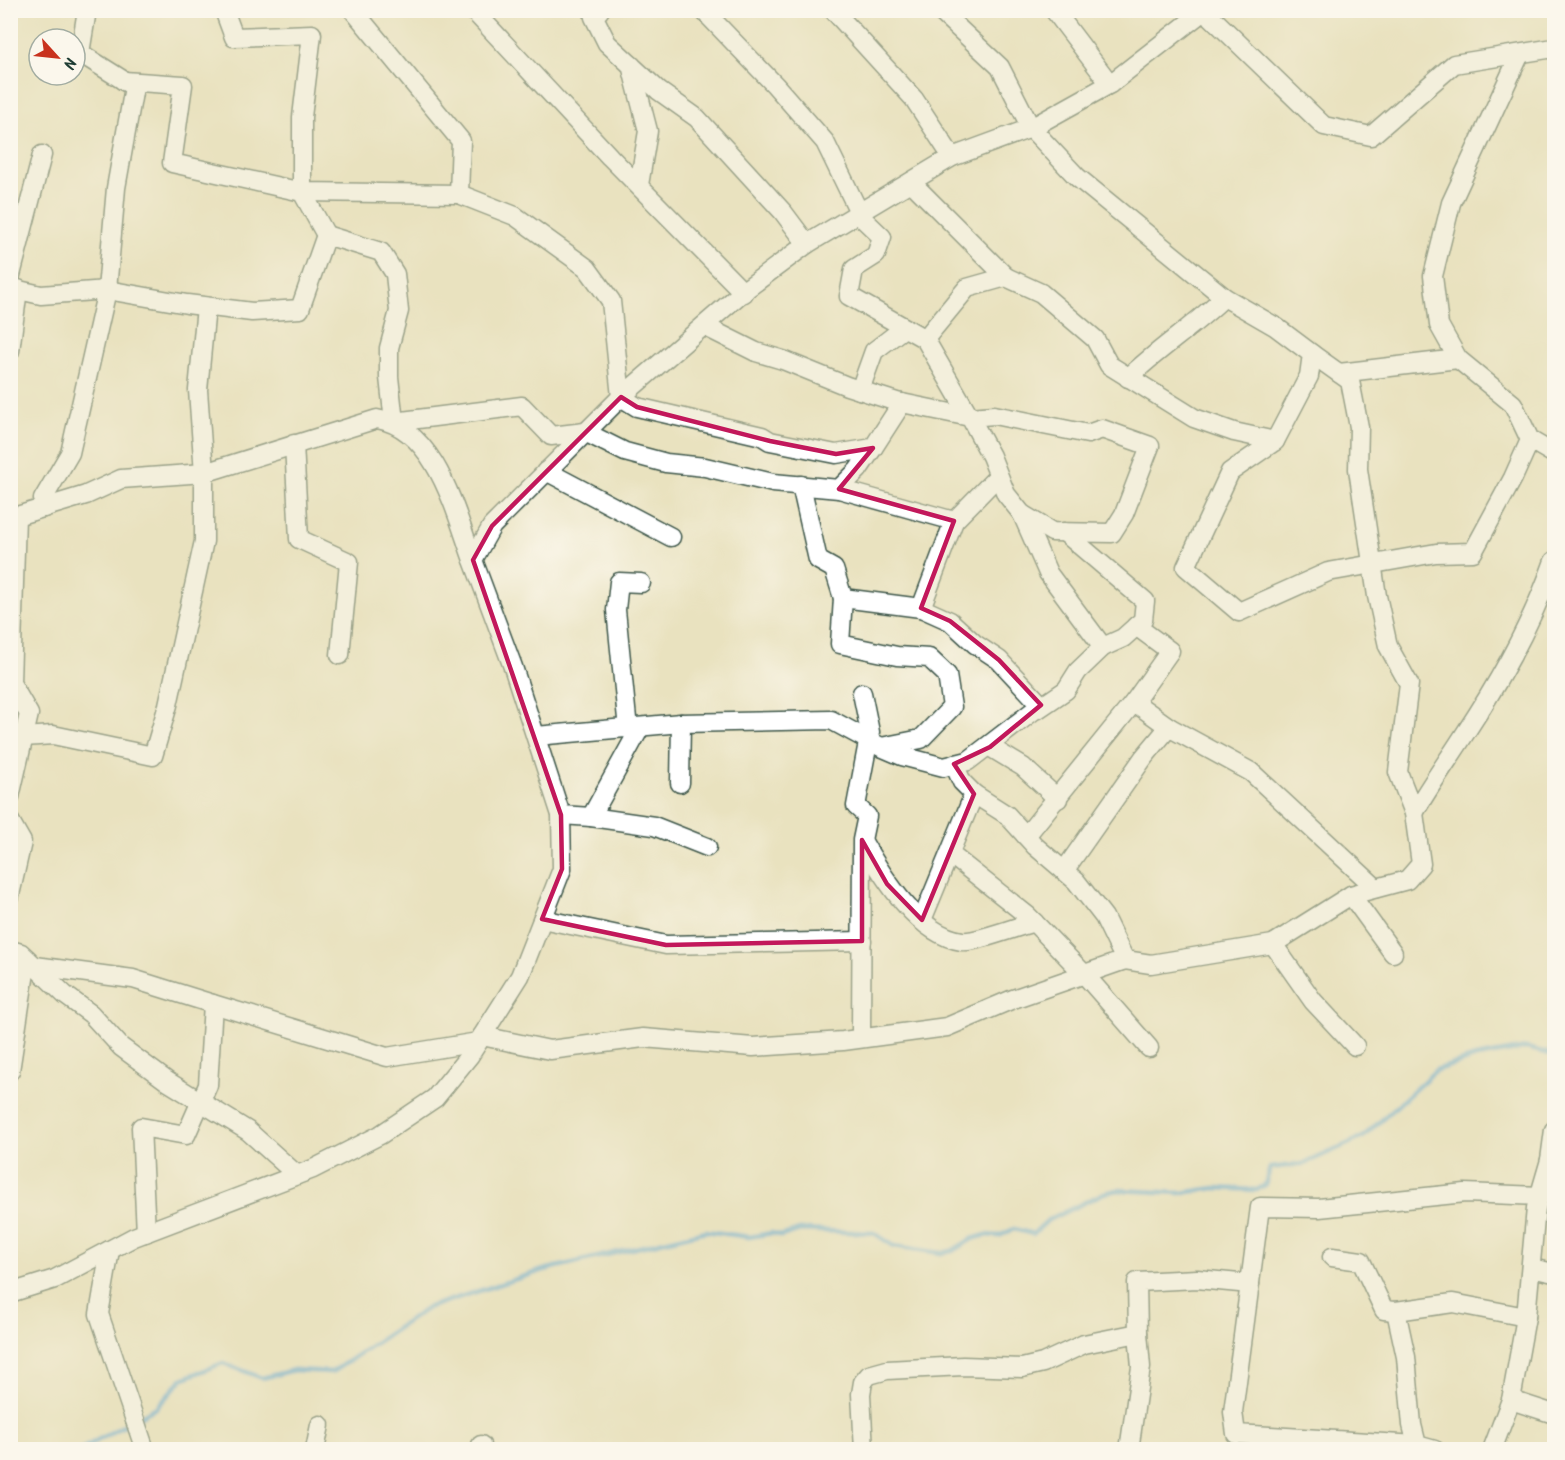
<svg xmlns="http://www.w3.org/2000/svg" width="1565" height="1460" viewBox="0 0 1565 1460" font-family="Kalam,sans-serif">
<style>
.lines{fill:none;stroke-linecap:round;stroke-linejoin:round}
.stream{stroke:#60a7d6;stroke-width:5}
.street-casing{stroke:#3d5649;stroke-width:21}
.street{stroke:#fff;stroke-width:18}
.marked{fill:none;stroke:#c2185b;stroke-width:4.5;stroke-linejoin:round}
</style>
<rect width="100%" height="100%" fill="#fbf7ec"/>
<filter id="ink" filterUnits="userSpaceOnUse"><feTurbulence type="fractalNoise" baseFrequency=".0167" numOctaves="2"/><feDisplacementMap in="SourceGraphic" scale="12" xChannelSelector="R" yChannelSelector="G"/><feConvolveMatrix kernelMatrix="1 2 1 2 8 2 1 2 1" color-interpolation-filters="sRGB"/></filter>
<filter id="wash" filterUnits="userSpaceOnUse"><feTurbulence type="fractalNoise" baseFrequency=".008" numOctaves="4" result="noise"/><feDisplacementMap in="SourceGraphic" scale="24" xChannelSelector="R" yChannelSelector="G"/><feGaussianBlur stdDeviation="1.35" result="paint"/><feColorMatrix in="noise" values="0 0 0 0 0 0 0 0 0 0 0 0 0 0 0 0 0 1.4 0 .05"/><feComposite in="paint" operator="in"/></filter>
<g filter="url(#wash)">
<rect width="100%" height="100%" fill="#e9e2bf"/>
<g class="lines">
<path class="stream" d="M 80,1450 L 157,1407 L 182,1379 L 223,1363 L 262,1378 L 294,1370 L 332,1372 L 429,1307 L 544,1270 L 706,1231 L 749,1237 L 772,1233 L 781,1236 L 800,1230 L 874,1233 L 894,1246 L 941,1253 L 952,1251 L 972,1239 L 986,1235 L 999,1236 L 1014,1229 L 1033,1234 L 1048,1220 L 1104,1193 L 1118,1190 L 1181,1193 L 1215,1188 L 1257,1190 L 1265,1185 L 1270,1168 L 1303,1164 L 1363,1137 L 1436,1070 L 1476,1057 L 1527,1048 L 1554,1055"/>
</g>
</g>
<g filter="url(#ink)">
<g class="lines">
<g class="street-casing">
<g id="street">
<path d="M 224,10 L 234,37 L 312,34 L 302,117 L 302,192 L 459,194"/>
<path d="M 353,10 L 461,141 L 459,194 L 515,216 L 587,268 L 611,301 L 621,397 L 637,407 L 762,436 L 770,441 L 836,454 L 873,448 L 858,470 L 839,489"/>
<path d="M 473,10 L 610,157 L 744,293"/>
<path d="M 600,10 L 594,17 L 607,43 L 659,91 L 697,118 L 783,212 L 807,244"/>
<path d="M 703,10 L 775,85 L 825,142 L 859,212"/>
<path d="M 833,10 L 914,99 L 952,157"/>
<path d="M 939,10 L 1000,67 L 1031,128 L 1077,177 L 1224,297 C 1193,327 1159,348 1128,378"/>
<path d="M 1054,10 L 1110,84"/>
<path d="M 1204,10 L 1324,126 L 1371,136 L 1454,64 L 1554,48"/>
<path d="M 631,65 L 648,131 L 639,185"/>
<path d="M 124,81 L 183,85 L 172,163 L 302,192 L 326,235"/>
<path d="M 911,182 L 1006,277"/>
<path d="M 857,213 L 882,237 L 876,255 L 854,269 L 849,296 L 925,339"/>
<path d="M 10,279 L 42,155"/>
<path d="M 10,288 L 41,295 L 107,290 L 187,304 L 252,312 L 300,309 L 326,235 L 381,252 L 395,274 L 399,311 L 389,348 L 389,377 L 394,422 L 522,406 L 551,436 L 585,432 L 625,452 L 666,463 L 705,467 L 773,483 L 839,489 L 954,521 L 921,608 L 843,598 L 840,644 L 897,656 L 929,658 L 947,675 L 952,707 L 921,739 L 881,747 L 831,720 L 681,723 L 536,736"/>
<path d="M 704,326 L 756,352 L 783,360 L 847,386 L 897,402 L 970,417 L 991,456 L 1006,494 L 1022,514 L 1052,532 L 1112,533 L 1124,514 L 1150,446 L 1102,429 L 1088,434 L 994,415 L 970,417 L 925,339 L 967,288 L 1006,277 L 1041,293 L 1095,339 L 1109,365 L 1194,418 L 1234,432 L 1275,441 L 1309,376 L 1312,354 L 1276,327 L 1224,297"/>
<path d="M 10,351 L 18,289"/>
<path d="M 1458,359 L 1439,325 L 1433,276 L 1451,203 L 1520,54"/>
<path d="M 860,390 L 874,351 L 904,328"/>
<path d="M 1530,440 L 1554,454"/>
<path d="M 1275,441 L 1230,472 L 1186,567 L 1239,612 L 1328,572 L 1436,553 L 1473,552 L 1513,478 L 1530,440 L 1513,404 L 1458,359 L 1339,373"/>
<path d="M 294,444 L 299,539 L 349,562 L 340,655"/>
<path d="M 873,448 L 902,403"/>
<path d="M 546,471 L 671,537"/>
<path d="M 801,485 L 818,560 L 834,569 L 843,598"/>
<path d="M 44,508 L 43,499 L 70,453 L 107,290 L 116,188 L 134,87 L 80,53 L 87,10"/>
<path d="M 1022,514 L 1048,573 L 1103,647 L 1123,638 L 1143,620 L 1145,601 L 1064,532"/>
<path d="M 10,518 L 86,495 L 121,479 L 204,473 L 377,419 C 436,429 455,511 473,560"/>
<path d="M 954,521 L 998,476"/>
<path d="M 1038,709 L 1066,690 L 1078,671 L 1103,647"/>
<path d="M 1165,725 L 1251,772 L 1376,888"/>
<path d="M 628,729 L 616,610 L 619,582 L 641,583"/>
<path d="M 24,737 L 53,735 L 153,756 L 168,705 L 204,541 L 204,473 L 198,390 L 206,307"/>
<path d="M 881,747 L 902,756 L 944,767 L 968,761 L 1041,705 L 999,660 L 975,644 L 950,621 L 921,608"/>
<path d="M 990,747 L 1023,767 L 1058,799"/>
<path d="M 680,783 L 681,723"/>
<path d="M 10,797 L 29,714 L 11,683 L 16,516"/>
<path d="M 1414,813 C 1430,785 1449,759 1466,732 C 1501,679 1533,621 1554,561"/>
<path d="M 561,815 L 591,817 L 640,728"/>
<path d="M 591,817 L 654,826 L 707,847"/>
<path d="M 10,821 L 22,842 L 10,895"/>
<path d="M 1026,836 L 1134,702"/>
<path d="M 863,842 C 883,877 918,935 962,941 C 974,943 1019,926 1034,922"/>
<path d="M 950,854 L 1028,916 L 1085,975 L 1149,1048"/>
<path d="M 1064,871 L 1144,757 L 1169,727 L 1134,702 L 1170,651 L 1136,626"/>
<path d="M 1351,895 L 1393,953"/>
<path d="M 542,919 L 666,945 L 862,941"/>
<path d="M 922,920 L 974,794 L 962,782 L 954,764"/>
<path d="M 1273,944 L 1313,1001 L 1355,1046"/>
<path d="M 10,950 L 21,953 L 65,995 L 91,1014 L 121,1047 L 167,1081 L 248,1131 L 297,1175"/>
<path d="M 1125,960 L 1151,964 L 1273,944 L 1351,895 L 1407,880 L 1421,864 L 1414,813 L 1398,772 L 1409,684 L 1388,646 L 1377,596 L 1358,469 L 1359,427 L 1350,381 L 1312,354"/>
<path d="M 35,966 L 133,979 L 213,1004"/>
<path d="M 482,1036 L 550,1050 L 643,1038 L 753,1047 L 843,1041 L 947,1027 L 1013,999 L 1125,960 L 1104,917 L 1076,881 L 1035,846 L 1007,815 L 974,794"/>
<path d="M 861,1038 L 862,840 L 867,816 L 856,806 L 870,732 L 862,693"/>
<path d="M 10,1071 L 27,959"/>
<path d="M 1550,1160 L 1554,1130"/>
<path d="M 146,1233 L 141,1127 L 186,1135 L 208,1085 L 213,1004 L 387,1057 L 478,1042"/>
<path d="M 110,1250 L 99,1314 L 145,1450"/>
<path d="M 1332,1257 L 1361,1261 L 1384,1310 L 1396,1311 L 1453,1303 L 1526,1317"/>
<path d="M 1531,1268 L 1554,1273"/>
<path d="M 10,1293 L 55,1279 L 134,1237 L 313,1169 L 380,1135 L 435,1098 L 470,1055 L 520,976 L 562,869 L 561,815 L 513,667 L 473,560 L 492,526 L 621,397 L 745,290 L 807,244 L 952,157 L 1031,128 L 1110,84 L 1205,10"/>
<path d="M 1396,1311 L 1406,1357 L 1412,1425 L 1417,1445 L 1435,1450"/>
<path d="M 1511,1400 L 1554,1414"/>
<path d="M 1417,1445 L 1236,1434 L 1233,1412 L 1260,1207 L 1319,1208 L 1465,1193 L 1540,1196"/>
<path d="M 315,1450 L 320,1425"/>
<path d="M 481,1450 L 481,1445"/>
<path d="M 864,1450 L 861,1394 L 863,1382 L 869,1375 L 887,1370 L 963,1366 L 1022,1368 L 1043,1363 L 1084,1344 L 1138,1333 L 1137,1282 L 1197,1279 L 1250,1284"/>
<path d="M 1129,1450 L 1141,1367 L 1138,1333"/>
<path d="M 1492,1450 L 1511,1400 L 1526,1317 L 1536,1208 L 1550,1160 L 1554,1161"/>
</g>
</g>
<use href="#street" class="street"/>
</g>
</g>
<path d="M0 0H1565V1460H0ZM 621,397 L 637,407 L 770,441 L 836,454 L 873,448 L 839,489 L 954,521 L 921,608 L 950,621 L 999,660 L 1041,705 L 990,747 L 954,764 L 974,794 L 922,920 L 887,884 L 862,840 L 862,941 L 666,945 L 542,919 L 562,869 L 561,815 L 473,560 L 492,526 Z" fill="#e9e2bf" fill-opacity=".55" fill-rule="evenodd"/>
<path class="marked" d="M 621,397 L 637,407 L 770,441 L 836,454 L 873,448 L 839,489 L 954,521 L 921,608 L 950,621 L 999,660 L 1041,705 L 990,747 L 954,764 L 974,794 L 922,920 L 887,884 L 862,840 L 862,941 L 666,945 L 542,919 L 562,869 L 561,815 L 473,560 L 492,526 Z"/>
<rect width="1565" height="1460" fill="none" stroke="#fbf7ec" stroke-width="36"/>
<g transform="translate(57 57) rotate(117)"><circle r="28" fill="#fbf7ec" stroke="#a3ada2" stroke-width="1.5"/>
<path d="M0-4.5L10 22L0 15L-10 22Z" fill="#c8321e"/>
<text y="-9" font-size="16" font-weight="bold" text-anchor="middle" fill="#1f3d34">N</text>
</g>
</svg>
